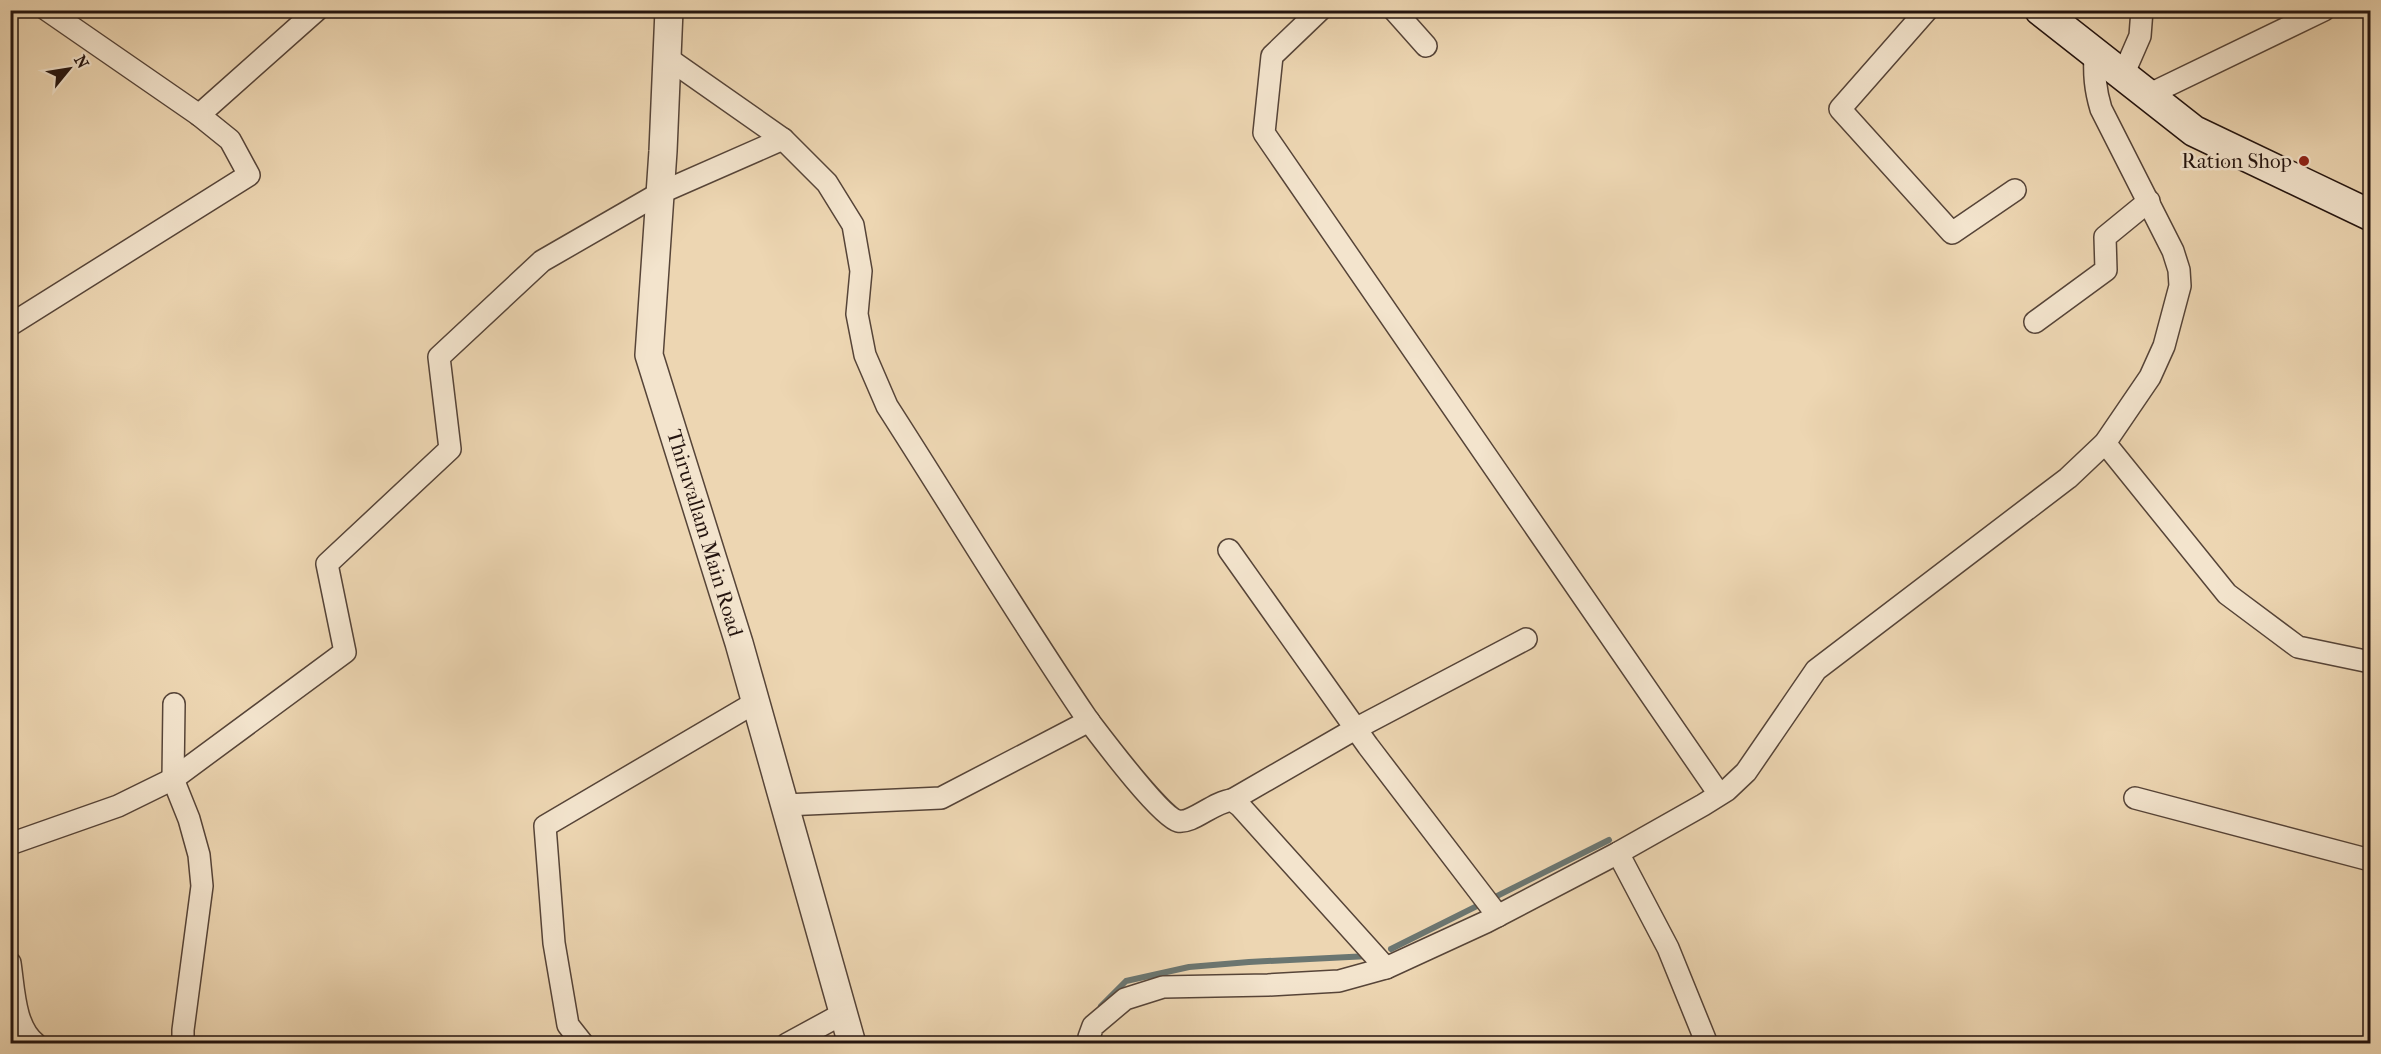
<svg xmlns="http://www.w3.org/2000/svg" width="2381" height="1054" viewBox="0 0 2381 1054" font-family="'IM FELL French Canon',serif">
<style>
.lines{fill:none;stroke-linecap:round;stroke-linejoin:round}
.stream{stroke:#6b7671;stroke-width:6}
.minor-casing{stroke:#564438;stroke-width:24}
.tertiary-casing{stroke:#564438;stroke-width:30}
.secondary-casing{stroke:#24140f;stroke-width:33}
.minor{stroke:#f3e4cd;stroke-width:21}
.tertiary{stroke:#f3e4cd;stroke-width:27}
.secondary{stroke:#f3e4cd;stroke-width:30}
.poi-dot{fill:#8f2418;stroke:#f3e4cd;stroke-width:2}
.labels{text-anchor:middle;dominant-baseline:central;stroke-width:5;stroke-linejoin:round;paint-order:stroke}
.poi-label{font-size:21px;fill:#24140f;stroke:#f3e4cd;text-anchor:end}
.street-label{font-size:21px;fill:#24140f;stroke:#f3e4cd}
</style>
<rect width="100%" height="100%" fill="#edd6b2"/>
<filter id="stains"><feTurbulence type="fractalNoise" baseFrequency=".00333" numOctaves="4"/><feColorMatrix values="0 0 0 0 .2 0 0 0 0 .09 0 0 0 0 .02 0 0 0 .5 -.17"/></filter>
<radialGradient id="worn" r=".72"><stop offset=".6" stop-color="#630" stop-opacity="0"/><stop offset="1" stop-color="#630" stop-opacity=".3"/></radialGradient>
<g class="lines">
<g class="stream">
<path d="M 1391,949 L 1609,840"/>
<path d="M 1101,1006 L 1126,981 L 1189,967 L 1249,962 L 1369,956"/>
</g>
<g class="minor-casing">
<g id="minor">
<path d="M 1320,10 L 1272,56 L 1264,133 L 1719,794"/>
<path d="M 1394,10 L 1426,46"/>
<path d="M 1927,10 L 1840,109 L 1952,233 L 2015,190"/>
<path d="M 666,57 L 783,139 L 827,183 L 853,225 L 861,271 L 857,314 L 865,355 L 887,406 C 954,510 1018,617 1088,720 C 1101,737 1161,817 1178,821 C 1192,824 1213,802 1232,800 L 1240,806 L 1386,968"/>
<path d="M 2123,75 L 2140,36 L 2142,10"/>
<path d="M 2148,95 L 2324,10"/>
<path d="M 199,115 L 317,10"/>
<path d="M 2035,322 L 2106,270 L 2105,237 L 2149,201"/>
<path d="M 10,325 L 249,175 L 230,140 L 199,115 L 47,10"/>
<path d="M 2105,443 L 2227,594 L 2298,647 L 2370,662"/>
<path d="M 1229,550 L 1368,746 L 1498,916"/>
<path d="M 174,704 L 173,779 L 189,819 L 199,855 L 202,886 L 183,1030 L 183,1044"/>
<path d="M 2135,798 L 2370,860"/>
<path d="M 1232,800 L 1355,729 L 1526,639"/>
<path d="M 785,805 L 941,798 L 1089,721"/>
<path d="M 10,844 L 118,806 L 173,779 L 345,652 L 327,564 L 450,449 L 439,357 L 542,261 L 660,193 L 783,139"/>
<path d="M 1618,853 L 1668,948 L 1707,1044"/>
<path d="M 10,963 C 14,989 14,1027 36,1044"/>
<path d="M 583,1044 L 568,1025 L 554,943 L 545,826 L 756,702"/>
<path d="M 787,1044 L 844,1013"/>
<path d="M 1090,1044 L 1089,1037 L 1093,1026 L 1125,999 L 1163,987 L 1268,985 L 1339,981 L 1386,968 L 1486,922 L 1618,853 L 1703,805 L 1727,790 L 1746,772 L 1816,670 L 2068,478 L 2105,443 L 2150,377 L 2164,346 L 2180,286 L 2179,270 L 2173,251 L 2101,109 C 2095,89 2094,74 2095,54"/>
</g>
</g>
<g class="tertiary-casing">
<path id="tertiary" d="M 669,10 L 663,151 L 649,355 L 739,643 L 852,1044"/>
</g>
<g class="secondary-casing">
<path id="secondary" d="M 2040,10 L 2194,131 L 2370,215"/>
</g>
<use href="#minor" class="minor"/>
<use href="#tertiary" class="tertiary"/>
<use href="#secondary" class="secondary"/>
</g>
<circle class="poi-dot" cx="2304" cy="161" r="6"/>
<g class="labels">
<g class="poi-label">
<text x="2292" y="161">Ration Shop</text>
</g>
<g class="street-label">
<text transform="translate(705 533) rotate(73)">Thiruvallam Main Road</text>
</g>
</g>
<rect width="2381" height="1054" fill="none" stroke="#edd6b2" stroke-width="36"/>
<rect x="12" y="12" width="2357" height="1030" fill="none" stroke="#24140f" stroke-width="3"/>
<rect x="18" y="18" width="2345" height="1018" fill="none" stroke="#24140f" stroke-width="1.5"/>
<g transform="translate(69 69) rotate(60)" stroke="#f3e4cd" stroke-width="4.5" paint-order="stroke">
<path d="M0-4.5L10 22L0 15L-10 22Z" fill="#24140f"/>
<text y="-9" font-size="16" font-weight="bold" text-anchor="middle" fill="#24140f">N</text>
</g>
<rect width="100%" height="100%" filter="url(#stains)"/>
<rect width="100%" height="100%" fill="url(#worn)"/>
</svg>
